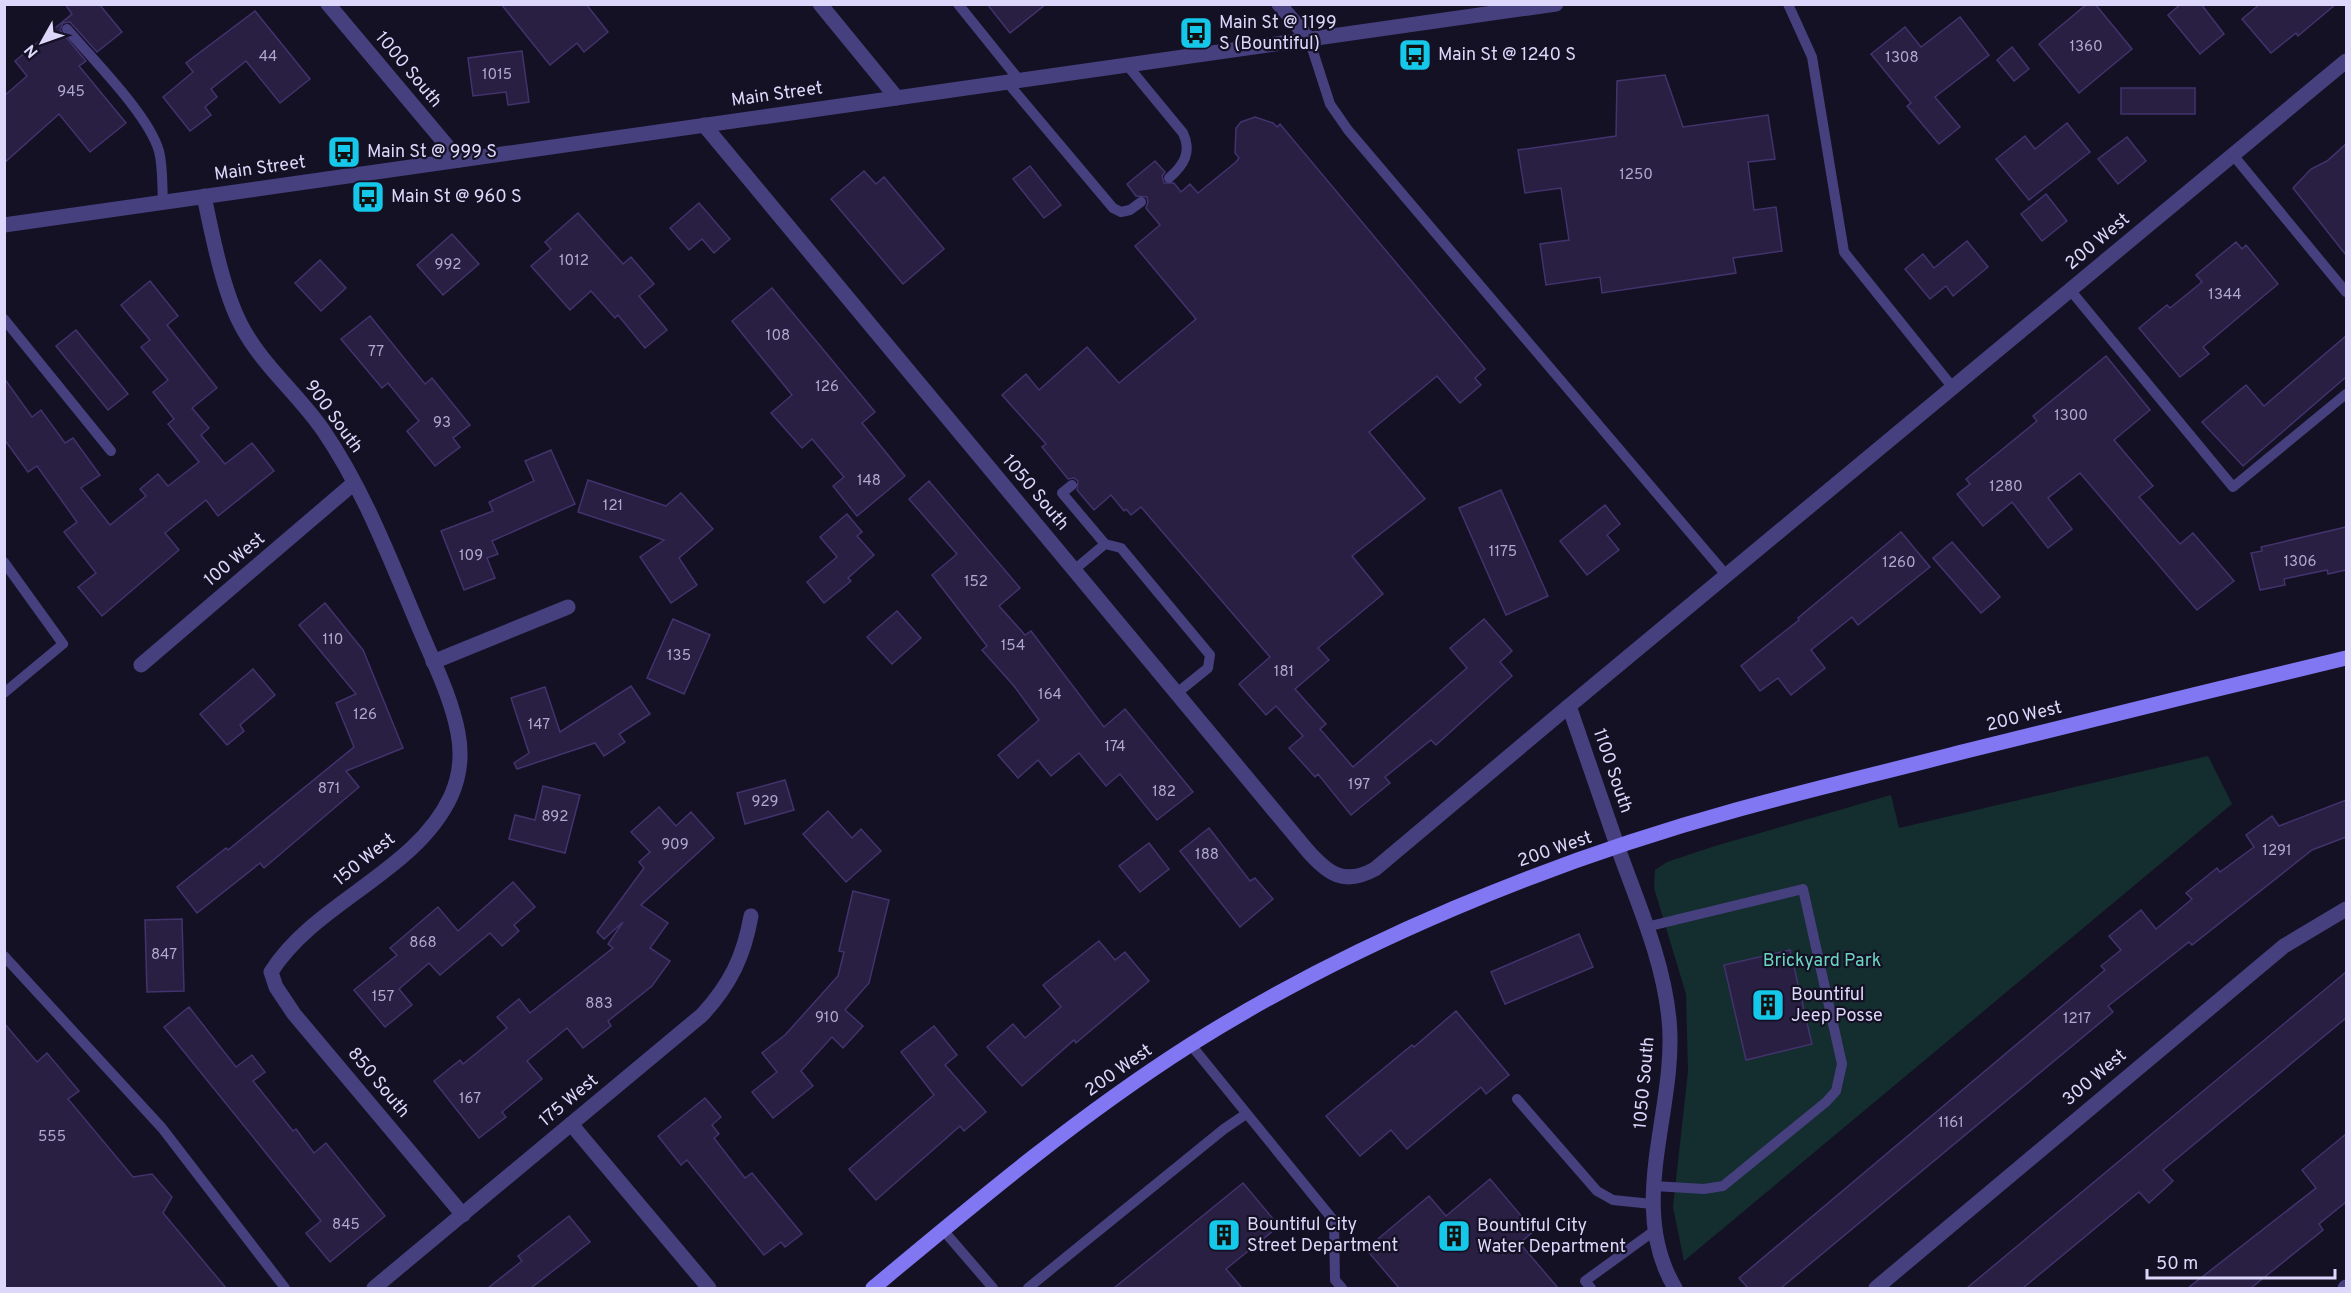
<svg xmlns="http://www.w3.org/2000/svg" width="2351" height="1293" viewBox="0 0 2351 1293" font-family="Overpass,sans-serif">
<style>
.green{fill:#142d2e}
.building{fill:#281f43;stroke:#42336d;stroke-width:1.5}
.lines{fill:none;stroke-linecap:round;stroke-linejoin:round}
.service{stroke:#46407f;stroke-width:10}
.minor{stroke:#46407f;stroke-width:15}
.tertiary{stroke:#46407f;stroke-width:15}
.secondary{stroke:#8277f3;stroke-width:15}
.labels{text-anchor:middle;dominant-baseline:central;stroke-width:4.5;stroke-linejoin:round;paint-order:stroke}
.number-label{font-size:15px;fill:#b0a9ce}
.poi-label{font-size:18px;fill:#ded7fc;stroke:#151124;text-anchor:start}
.street-label{font-size:18px;fill:#ded7fc;stroke:#151124}
.park-label{font-size:18px;fill:#69d6c1;stroke:#151124}
</style>
<rect width="100%" height="100%" fill="#151124"/>
<path class="green" d="M 2208,756 L 2232,804 L 1684,1261 L 1673,1207 L 1688,1071 L 1686,994 L 1654,888 L 1655,870 L 1667,862 L 1715,846 L 1891,795 L 1899,828 Z"/>
<g class="building">
<path d="M 65,4 L 99,4 L 122,32 L 97,52 L 70,22 L 63,23 L 60,30 L 86,61 L 79,66 L 126,123 L 90,152 L 59,114 L 4,163 L 4,96 L 27,76 L 15,61 L 72,14 Z"/>
<path d="M 501,4 L 586,4 L 608,32 L 584,52 L 577,43 L 550,65 Z"/>
<path d="M 987,4 L 1046,4 L 1010,33 Z"/>
<path d="M 2087,4 L 2095,4 L 2132,49 L 2079,93 L 2039,44 Z"/>
<path d="M 2181,4 L 2201,4 L 2224,34 L 2200,54 L 2168,15 Z"/>
<path d="M 2260,4 L 2336,4 L 2298,36 L 2296,33 L 2271,53 L 2242,19 Z"/>
<path d="M 255,11 L 310,79 L 280,103 L 246,61 L 211,89 L 217,97 L 205,107 L 211,115 L 190,131 L 163,97 L 193,72 L 186,63 Z"/>
<path d="M 1960,17 L 1989,55 L 1935,97 L 1960,127 L 1939,144 L 1907,106 L 1911,103 L 1871,54 L 1905,27 L 1921,47 Z"/>
<path d="M 2012,47 L 2029,69 L 2014,81 L 1997,60 Z"/>
<path d="M 522,51 L 529,102 L 508,105 L 506,92 L 473,96 L 468,58 Z"/>
<path d="M 1665,75 L 1683,127 L 1768,115 L 1775,159 L 1748,162 L 1754,210 L 1776,207 L 1782,251 L 1733,258 L 1736,273 L 1602,293 L 1600,277 L 1546,285 L 1540,244 L 1569,240 L 1561,188 L 1525,193 L 1518,150 L 1616,136 L 1617,81 Z"/>
<rect x="2121" y="88" width="74" height="26"/>
<path d="M 1255,117 L 1273,123 L 1277,127 L 1280,124 L 1485,369 L 1475,378 L 1481,385 L 1460,403 L 1437,376 L 1369,432 L 1425,499 L 1352,556 L 1383,594 L 1318,648 L 1329,660 L 1295,689 L 1326,724 L 1320,729 L 1353,767 L 1467,668 L 1450,648 L 1484,619 L 1512,651 L 1500,662 L 1512,676 L 1436,745 L 1431,740 L 1385,777 L 1390,783 L 1351,815 L 1318,774 L 1315,777 L 1289,748 L 1303,736 L 1276,706 L 1266,715 L 1239,684 L 1270,657 L 1141,507 L 1131,515 L 1126,509 L 1124,511 L 1111,495 L 1094,510 L 1077,490 L 1078,481 L 1074,478 L 1068,479 L 1042,447 L 1046,444 L 1002,395 L 1026,374 L 1039,390 L 1087,347 L 1119,383 L 1196,319 L 1135,246 L 1160,225 L 1146,208 L 1148,202 L 1147,197 L 1136,196 L 1127,184 L 1155,161 L 1165,172 L 1162,176 L 1164,183 L 1174,183 L 1181,192 L 1190,184 L 1198,193 L 1236,162 L 1239,158 L 1235,153 L 1236,128 L 1241,122 Z"/>
<path d="M 2067,123 L 2090,152 L 2029,200 L 1996,159 L 2025,136 L 2035,149 Z"/>
<path d="M 2127,137 L 2146,161 L 2118,184 L 2098,159 Z"/>
<path d="M 2346,144 L 2346,255 L 2293,188 L 2311,169 L 2327,161 Z"/>
<path d="M 1030,166 L 1061,205 L 1044,218 L 1013,179 Z"/>
<path d="M 864,171 L 876,184 L 884,177 L 944,249 L 903,284 L 831,199 Z"/>
<path d="M 2046,194 L 2067,221 L 2042,241 L 2021,214 Z"/>
<path d="M 699,203 L 730,239 L 714,253 L 702,239 L 689,250 L 670,228 Z"/>
<path d="M 578,213 L 623,264 L 631,257 L 654,284 L 639,296 L 667,330 L 645,348 L 618,315 L 615,318 L 591,291 L 570,310 L 531,266 L 551,249 L 545,242 Z"/>
<path d="M 452,234 L 479,264 L 443,295 L 417,265 Z"/>
<path d="M 1967,241 L 1988,267 L 1953,296 L 1946,286 L 1930,299 L 1905,269 L 1923,254 L 1934,268 Z"/>
<path d="M 2236,242 L 2242,249 L 2246,245 L 2278,284 L 2203,347 L 2209,354 L 2180,377 L 2139,328 L 2167,305 L 2170,308 L 2202,282 L 2196,275 Z"/>
<path d="M 320,260 L 346,288 L 321,311 L 295,283 Z"/>
<path d="M 150,281 L 178,316 L 167,325 L 217,388 L 192,408 L 209,428 L 201,435 L 225,464 L 252,443 L 274,471 L 218,516 L 206,500 L 165,533 L 179,550 L 102,616 L 78,587 L 96,573 L 64,532 L 77,522 L 37,466 L 28,472 L 4,439 L 4,378 L 32,417 L 41,410 L 65,443 L 73,438 L 100,475 L 81,488 L 110,525 L 146,496 L 140,489 L 158,474 L 168,486 L 199,462 L 168,424 L 174,419 L 153,392 L 168,380 L 141,347 L 150,340 L 121,305 Z"/>
<path d="M 772,288 L 875,412 L 862,423 L 905,476 L 857,516 L 833,486 L 844,477 L 812,439 L 802,448 L 771,413 L 792,395 L 732,321 Z"/>
<path d="M 370,316 L 425,384 L 432,378 L 470,425 L 453,438 L 460,447 L 435,466 L 407,431 L 419,421 L 388,383 L 382,388 L 341,339 Z"/>
<path d="M 76,330 L 128,394 L 108,410 L 56,346 Z"/>
<path d="M 2346,336 L 2346,377 L 2243,466 L 2202,422 L 2246,385 L 2264,406 Z"/>
<path d="M 2106,356 L 2150,410 L 2114,440 L 2153,486 L 2139,497 L 2180,544 L 2193,533 L 2234,581 L 2197,610 L 2080,473 L 2048,498 L 2072,529 L 2048,548 L 2012,502 L 1983,526 L 1957,494 L 1970,484 L 1966,479 L 2037,421 L 2033,416 Z"/>
<path d="M 551,450 L 575,504 L 492,541 L 498,554 L 487,558 L 495,578 L 464,590 L 441,531 L 493,511 L 489,502 L 534,481 L 525,461 Z"/>
<path d="M 588,480 L 666,506 L 681,493 L 713,529 L 679,558 L 697,585 L 671,603 L 640,557 L 664,540 L 578,512 Z"/>
<path d="M 929,481 L 1020,588 L 999,606 L 1025,635 L 1031,631 L 1104,727 L 1125,709 L 1193,792 L 1157,820 L 1120,774 L 1106,786 L 1079,753 L 1051,776 L 1038,760 L 1018,778 L 998,755 L 1039,720 L 1014,686 L 982,650 L 987,646 L 932,575 L 957,554 L 909,499 Z"/>
<path d="M 1501,490 L 1548,596 L 1506,615 L 1459,508 Z"/>
<path d="M 1605,505 L 1620,524 L 1607,535 L 1619,550 L 1587,575 L 1560,541 Z"/>
<path d="M 847,514 L 862,532 L 857,536 L 874,555 L 848,578 L 851,581 L 824,603 L 807,582 L 837,557 L 820,537 Z"/>
<path d="M 2346,527 L 2346,570 L 2328,574 L 2327,570 L 2284,579 L 2285,585 L 2260,590 L 2251,553 L 2262,551 L 2261,547 Z"/>
<path d="M 1901,532 L 1930,567 L 1858,625 L 1852,617 L 1811,650 L 1825,668 L 1791,695 L 1778,678 L 1760,691 L 1741,666 L 1799,620 L 1798,618 Z"/>
<path d="M 1952,542 L 2000,597 L 1981,613 L 1933,558 Z"/>
<path d="M 325,603 L 363,650 L 403,748 L 346,771 L 359,787 L 264,868 L 260,863 L 197,913 L 177,887 L 226,848 L 228,850 L 354,747 L 336,703 L 356,694 L 299,625 Z"/>
<path d="M 897,611 L 921,638 L 892,664 L 867,637 Z"/>
<path d="M 673,619 L 710,635 L 684,694 L 647,678 Z"/>
<path d="M 253,669 L 275,695 L 240,725 L 244,731 L 227,745 L 200,714 Z"/>
<path d="M 631,686 L 650,714 L 619,734 L 625,742 L 604,756 L 595,743 L 517,769 L 514,763 L 529,753 L 511,698 L 545,687 L 560,732 Z"/>
<path d="M 785,780 L 794,810 L 745,824 L 737,793 Z"/>
<path d="M 543,786 L 580,795 L 565,853 L 509,839 L 515,815 L 535,820 Z"/>
<path d="M 2346,800 L 2346,837 L 2312,850 L 2192,945 L 2189,942 L 2108,1006 L 2113,1012 L 1781,1288 L 1748,1288 L 1739,1278 L 2105,970 L 2101,966 L 2121,950 L 2109,936 L 2141,910 L 2156,929 L 2192,899 L 2186,893 L 2217,868 L 2220,872 L 2254,847 L 2246,835 L 2272,816 L 2279,826 Z"/>
<path d="M 659,807 L 676,826 L 691,812 L 714,838 L 641,905 L 668,923 L 650,948 L 670,961 L 652,986 L 608,1021 L 611,1026 L 583,1048 L 567,1028 L 527,1061 L 542,1079 L 502,1112 L 506,1117 L 479,1138 L 434,1081 L 460,1060 L 463,1064 L 507,1028 L 497,1017 L 519,999 L 530,1013 L 613,948 L 608,944 L 623,922 L 604,939 L 597,932 L 644,868 L 639,862 L 650,852 L 631,832 Z"/>
<path d="M 828,811 L 852,838 L 861,829 L 881,851 L 846,882 L 803,834 Z"/>
<path d="M 1209,828 L 1250,881 L 1255,878 L 1273,899 L 1240,927 L 1180,851 Z"/>
<path d="M 1149,843 L 1169,869 L 1140,892 L 1119,866 Z"/>
<path d="M 513,882 L 535,907 L 514,925 L 519,931 L 502,946 L 490,933 L 440,975 L 429,963 L 399,989 L 412,1005 L 385,1027 L 354,990 L 397,955 L 390,948 L 438,907 L 458,931 Z"/>
<path d="M 853,891 L 889,900 L 869,983 L 845,1010 L 863,1026 L 843,1048 L 832,1037 L 801,1071 L 813,1086 L 773,1118 L 752,1092 L 777,1072 L 762,1053 L 785,1035 L 838,976 L 844,952 L 839,951 Z"/>
<path d="M 182,919 L 184,991 L 147,992 L 145,920 Z"/>
<path d="M 1579,934 L 1593,967 L 1505,1004 L 1491,972 Z"/>
<path d="M 1099,941 L 1115,960 L 1125,952 L 1149,981 L 1076,1043 L 1074,1040 L 1022,1086 L 987,1047 L 1013,1024 L 1025,1038 L 1061,1007 L 1043,985 Z"/>
<path d="M 1790,950 L 1812,1044 L 1746,1060 L 1724,965 Z"/>
<path d="M 2346,972 L 2346,1018 L 2163,1170 L 2173,1181 L 2149,1203 L 2139,1192 L 2023,1288 L 1967,1288 Z"/>
<path d="M 189,1007 L 236,1067 L 252,1055 L 265,1072 L 253,1081 L 293,1131 L 296,1129 L 314,1153 L 326,1143 L 385,1216 L 330,1262 L 306,1233 L 321,1221 L 164,1027 Z"/>
<path d="M 1456,1011 L 1509,1075 L 1486,1094 L 1481,1087 L 1407,1149 L 1391,1130 L 1360,1156 L 1326,1116 L 1412,1045 L 1414,1047 Z"/>
<path d="M 4,1023 L 37,1062 L 47,1053 L 79,1091 L 68,1099 L 133,1177 L 152,1174 L 172,1197 L 163,1213 L 226,1288 L 4,1288 Z"/>
<path d="M 934,1026 L 957,1055 L 945,1065 L 986,1112 L 964,1131 L 960,1126 L 876,1200 L 849,1169 L 934,1095 L 901,1052 Z"/>
<path d="M 705,1098 L 721,1117 L 712,1125 L 719,1134 L 714,1138 L 745,1178 L 752,1173 L 802,1234 L 785,1247 L 781,1242 L 764,1255 L 687,1160 L 681,1165 L 658,1136 Z"/>
<path d="M 2346,1134 L 2346,1202 L 2319,1224 L 2323,1230 L 2251,1288 L 2188,1288 L 2316,1188 L 2302,1170 Z"/>
<path d="M 1490,1179 L 1534,1231 L 1521,1242 L 1523,1247 L 1558,1288 L 1399,1288 L 1366,1249 L 1429,1196 L 1446,1216 Z"/>
<path d="M 1243,1183 L 1279,1226 L 1226,1269 L 1242,1288 L 1114,1288 Z"/>
<path d="M 569,1216 L 590,1242 L 531,1288 L 488,1288 L 522,1261 L 518,1256 Z"/>
</g>
<g class="lines">
<g class="service">
<path d="M 958,4 L 1020,81"/>
<path d="M 1788,4 L 1812,57 L 1844,252 L 1954,389"/>
<path d="M 67,29 C 93,60 148,114 159,151 C 163,167 162,185 163,202"/>
<path d="M 1309,39 L 1330,104 L 1348,130 L 1727,576"/>
<path d="M 1127,65 L 1183,133 C 1192,152 1184,165 1169,178"/>
<path d="M 1007,82 L 1113,208 L 1121,212 L 1130,210 L 1141,202"/>
<path d="M 2233,155 L 2346,292"/>
<path d="M 2071,291 L 2233,487 L 2346,394"/>
<path d="M 4,319 L 111,451"/>
<path d="M 1072,485 L 1062,493 L 1105,544"/>
<path d="M 4,562 L 63,644 L 4,693"/>
<path d="M 1074,570 L 1105,544 L 1121,548 L 1210,655 L 1208,668 L 1177,693"/>
<path d="M 1646,927 L 1803,889 L 1842,1064 L 1836,1091 L 1826,1102 L 1723,1186 L 1704,1189 L 1654,1186"/>
<path d="M 4,956 L 162,1128 L 285,1288"/>
<path d="M 1191,1045 L 1334,1221 L 1335,1280 L 1342,1288"/>
<path d="M 1517,1099 L 1597,1191 L 1613,1200 L 1652,1204"/>
<path d="M 943,1230 L 993,1288"/>
<path d="M 1028,1288 L 1224,1129 L 1246,1114"/>
<path d="M 1591,1288 L 1585,1281 L 1654,1231"/>
</g>
<g class="minor">
<path d="M 328,4 L 459,160"/>
<path d="M 820,4 L 897,98"/>
<path d="M 1279,4 L 1309,39"/>
<path d="M 704,125 L 1307,850 C 1328,874 1344,886 1375,869 L 1569,706"/>
<path d="M 204,196 C 212,234 223,291 241,325 C 261,364 298,394 323,430 C 364,490 390,559 418,625 C 432,659 451,696 458,733 C 462,754 460,776 451,796 C 416,872 315,902 271,972 L 276,987 L 294,1014 L 463,1215"/>
<path d="M 433,662 L 568,607"/>
<path d="M 141,665 L 354,483"/>
<path d="M 1618,848 C 1638,904 1663,959 1669,1019 C 1678,1108 1625,1204 1675,1288"/>
<path d="M 571,1124 L 709,1288"/>
<path d="M 374,1288 L 702,1015 C 730,985 744,956 751,916"/>
<path d="M 1876,1288 L 2284,946 L 2346,909"/>
<path d="M 2345,1288 L 2346,1287"/>
</g>
<g class="tertiary">
<path d="M 4,225 L 1556,4"/>
<path d="M 1618,848 L 1569,706 L 2346,61"/>
</g>
<path class="secondary" d="M 873,1288 C 975,1203 1077,1117 1190,1045 C 1353,942 1551,861 1736,810 C 1812,789 1889,771 1966,751 C 2093,720 2219,688 2346,658"/>
</g>
<defs>
<g id="bus-square" transform="scale(1.725)"><rect x="-9" y="-9" width="18" height="18" rx="4" fill="#15c8ea" stroke="#151124"/><path d="M-5-6H5V4H4V6H2V4H-2V6H-4V4H-5ZM-3.5-4V0h7V-4ZM-3.5 1.2v1.5H-2V1.2ZM2 1.2v1.5H3.5V1.2Z" fill="#111"/></g>
<g id="building-square" transform="scale(1.725)"><rect x="-9" y="-9" width="18" height="18" rx="4" fill="#15c8ea" stroke="#151124"/><path d="M-4-6H4V6H1V3H-1V6H-4ZM-2.5-4.3h1.7v1.8h-1.7ZM.8-4.3h1.7v1.8H.8ZM-2.5-1h1.7V.8h-1.7ZM.8-1h1.7V.8H.8Z" fill="#111"/></g>
</defs>
<g fill-rule="evenodd">
<use href="#bus-square" x="1196" y="33"/>
<use href="#bus-square" x="1415" y="55"/>
<use href="#bus-square" x="344" y="152"/>
<use href="#bus-square" x="368" y="197"/>
<use href="#building-square" x="1768" y="1005"/>
<use href="#building-square" x="1224" y="1235"/>
<use href="#building-square" x="1454" y="1236"/>
</g>
<g class="labels">
<g class="number-label">
<text x="2086" y="47">1360</text>
<text x="268" y="57">44</text>
<text x="1902" y="58">1308</text>
<text x="497" y="75">1015</text>
<text x="71" y="92">945</text>
<text x="1636" y="175">1250</text>
<text x="574" y="261">1012</text>
<text x="448" y="265">992</text>
<text x="2225" y="295">1344</text>
<text x="778" y="336">108</text>
<text x="376" y="352">77</text>
<text x="827" y="387">126</text>
<text x="2071" y="416">1300</text>
<text x="442" y="423">93</text>
<text x="869" y="481">148</text>
<text x="2006" y="487">1280</text>
<text x="613" y="506">121</text>
<text x="1503" y="552">1175</text>
<text x="471" y="556">109</text>
<text x="2300" y="562">1306</text>
<text x="1899" y="563">1260</text>
<text x="976" y="582">152</text>
<text x="333" y="640">110</text>
<text x="1013" y="646">154</text>
<text x="679" y="656">135</text>
<text x="1284" y="672">181</text>
<text x="1050" y="695">164</text>
<text x="365" y="715">126</text>
<text x="539" y="725">147</text>
<text x="1115" y="747">174</text>
<text x="1359" y="785">197</text>
<text x="329" y="789">871</text>
<text x="1164" y="792">182</text>
<text x="765" y="802">929</text>
<text x="555" y="817">892</text>
<text x="675" y="845">909</text>
<text x="2277" y="851">1291</text>
<text x="1207" y="855">188</text>
<text x="423" y="943">868</text>
<text x="164" y="955">847</text>
<text x="383" y="997">157</text>
<text x="599" y="1004">883</text>
<text x="827" y="1018">910</text>
<text x="2077" y="1019">1217</text>
<text x="470" y="1099">167</text>
<text x="1951" y="1123">1161</text>
<text x="52" y="1137">555</text>
<text x="346" y="1225">845</text>
</g>
<g class="poi-label">
<text x="1219" y="23">Main St @ 1199<tspan x="1219" dy="21">S (Bountiful)</tspan></text>
<text x="1438" y="55">Main St @ 1240 S</text>
<text x="367" y="152">Main St @ 999 S</text>
<text x="391" y="197">Main St @ 960 S</text>
<text x="1791" y="995">Bountiful<tspan x="1791" dy="21">Jeep Posse</tspan></text>
<text x="1247" y="1225">Bountiful City<tspan x="1247" dy="21">Street Department</tspan></text>
<text x="1477" y="1226">Bountiful City<tspan x="1477" dy="21">Water Department</tspan></text>
</g>
<g class="street-label">
<text transform="translate(408 70) rotate(50)">1000 South</text>
<text transform="translate(777 95) rotate(-8)">Main Street</text>
<text transform="translate(260 169) rotate(-8)">Main Street</text>
<text transform="translate(2098 242) rotate(-40)">200 West</text>
<text transform="translate(333 417) rotate(54)">900 South</text>
<text transform="translate(1035 493) rotate(50)">1050 South</text>
<text transform="translate(235 560) rotate(-40)">100 West</text>
<text transform="translate(2024 717) rotate(-14)">200 West</text>
<text transform="translate(1612 771) rotate(71)">1100 South</text>
<text transform="translate(1555 850) rotate(-19)">200 West</text>
<text transform="translate(365 860) rotate(-39)">150 West</text>
<text transform="translate(1119 1071) rotate(-35)">200 West</text>
<text transform="translate(2095 1078) rotate(-40)">300 West</text>
<text transform="translate(378 1083) rotate(50)">850 South</text>
<text transform="translate(1645 1083) rotate(-85)">1050 South</text>
<text transform="translate(569 1101) rotate(-40)">175 West</text>
</g>
<g class="park-label">
<text x="1822" y="961">Brickyard Park</text>
</g>
</g>
<rect width="2351" height="1293" fill="none" stroke="#ded7fc" stroke-width="12"/>
<g transform="translate(42 42) rotate(230)" stroke="#151124" stroke-width="4.5" paint-order="stroke">
<path d="M0-4.5L10 22L0 15L-10 22Z" fill="#ded7fc"/>
<text y="-9" font-size="16" font-weight="bold" text-anchor="middle" fill="#ded7fc">N</text>
</g>
<path d="M2147 1269v9h188v-9" fill="none" stroke="#ded7fc" stroke-width="3"/>
<text x="2156" y="1269" font-size="18" fill="#ded7fc" stroke="#151124" stroke-width="4.5" paint-order="stroke">50 m</text>
</svg>
